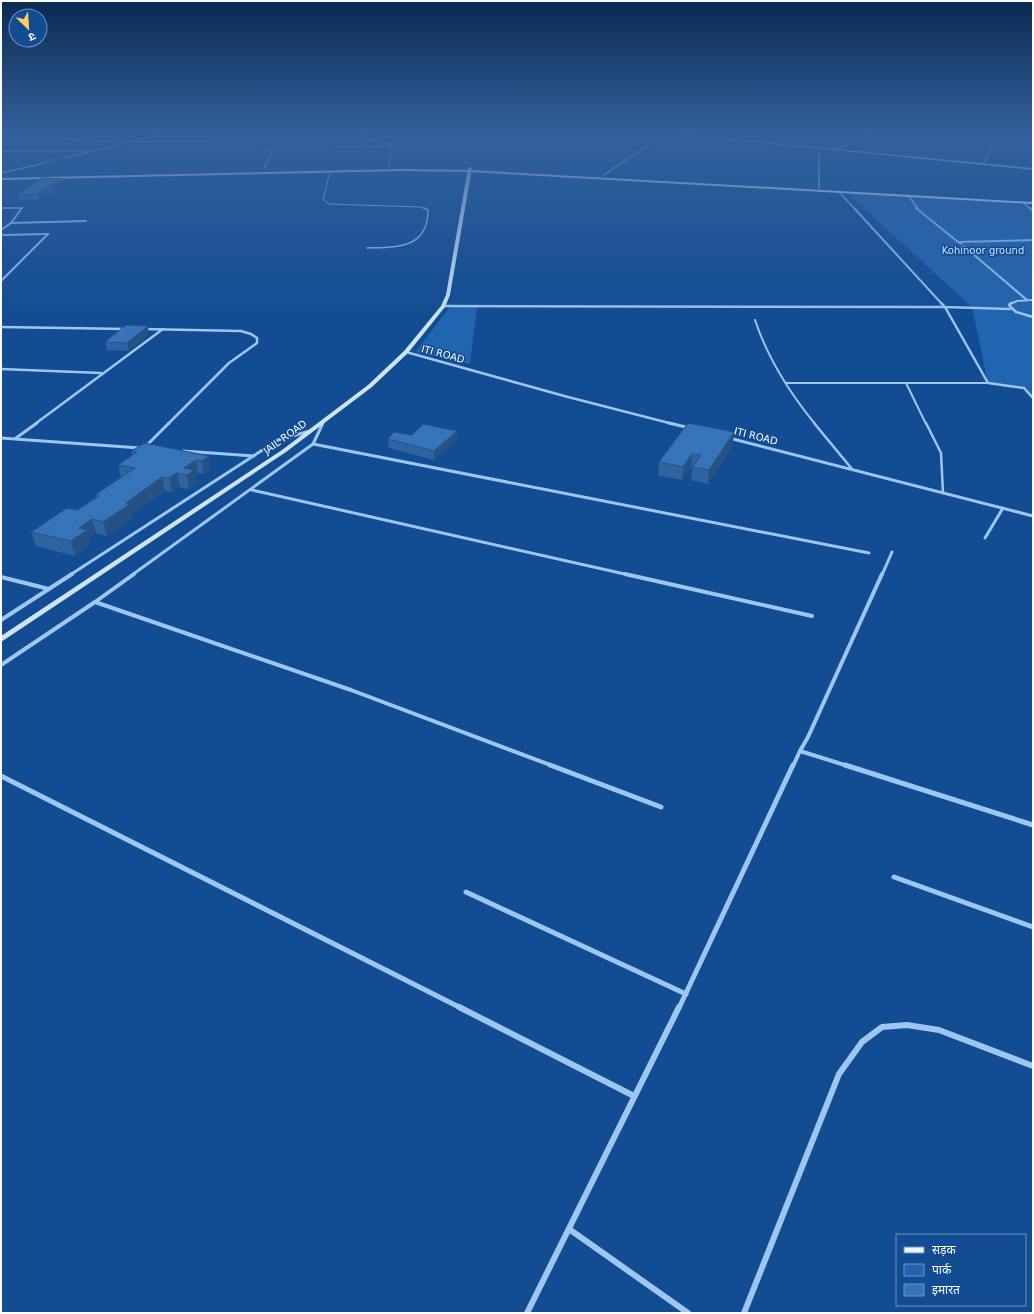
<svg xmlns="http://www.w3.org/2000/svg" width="1034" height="1314" viewBox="0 0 1034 1314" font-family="'DejaVu Sans','Noto Sans Devanagari',sans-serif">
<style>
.green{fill:#2164af}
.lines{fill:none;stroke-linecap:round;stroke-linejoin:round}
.lane-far3{stroke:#9fc6f2;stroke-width:1}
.lane-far2{stroke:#9fc6f2;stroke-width:1.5}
.lane-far1{stroke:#9fc6f2;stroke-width:2}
.lane{stroke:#9fc6f2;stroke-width:2.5}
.street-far6{stroke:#9fc6f2;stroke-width:1.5}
.street-far5{stroke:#9fc6f2;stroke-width:2}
.street-far4{stroke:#9fc6f2;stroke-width:2.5}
.street-far3{stroke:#9fc6f2;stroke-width:3}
.street-far2{stroke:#9fc6f2;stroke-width:4}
.street-far1{stroke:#9fc6f2;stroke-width:5}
.street{stroke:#9fc6f2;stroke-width:6}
.secondary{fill:#cee3fc;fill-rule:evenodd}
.primary{fill:#eaf3ff;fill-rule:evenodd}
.wall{fill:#2e649f}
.shaded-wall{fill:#265182}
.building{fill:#3674b9;stroke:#265182}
.labels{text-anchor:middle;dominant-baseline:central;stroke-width:3;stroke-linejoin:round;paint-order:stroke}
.far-park-label{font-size:10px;fill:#c6e0fd;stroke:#124c92}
.far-street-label{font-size:10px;fill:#fff;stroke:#124c92}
</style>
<rect width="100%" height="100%" fill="#124c92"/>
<g class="green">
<path d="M 846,192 L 1017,202 L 1030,210 L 1033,210 L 1033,397 L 1025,388 L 988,383 L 972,307 Z"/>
<path d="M 450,307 L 477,307 L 470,364 L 415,352 Z"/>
</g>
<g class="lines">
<g class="lane-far3">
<path d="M 368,134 L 365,138 L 391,145 L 389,167"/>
<path d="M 374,134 L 340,134 L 332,146 C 359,147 391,151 413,134"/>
<path d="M 442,134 L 443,140"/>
<path d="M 330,172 L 323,199 L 328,204 L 420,207 L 426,209"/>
</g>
<path class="lane-far2" d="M 367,248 C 397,247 428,249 428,210 L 424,208"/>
<g class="lane-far1">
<path d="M 755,320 C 768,359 789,392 815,424"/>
<path d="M 786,383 L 988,383"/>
<path d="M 906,383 L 926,424"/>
</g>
<g class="lane">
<path d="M 814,423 L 852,469"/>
<path d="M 926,423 L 941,453 L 943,493"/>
</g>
<g class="street-far6">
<path d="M 687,134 L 692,134"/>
<path d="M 1,136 L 130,142 L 231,140"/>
<path d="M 59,138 L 68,134"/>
<path d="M 137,140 L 160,134"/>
<path d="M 819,148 L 819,188"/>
<path d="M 836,149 L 870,134"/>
<path d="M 262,150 L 272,151 L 264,169"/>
<path d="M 1,151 L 85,151"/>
<path d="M 56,160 L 125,143"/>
<path d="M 983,164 L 992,147"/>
<path d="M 1,173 L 49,162"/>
<path d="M 604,175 L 665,134"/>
<path d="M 839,192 L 855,209"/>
<path d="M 908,195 L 918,209"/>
<path d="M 1023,203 L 1031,209"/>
<path d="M 1,208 L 22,208 L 21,209"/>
</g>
<g class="street-far5">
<path d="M 22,208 L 11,223 L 86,221"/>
<path d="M 854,208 L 942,304"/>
<path d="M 916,208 L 958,242 L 1033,240"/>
<path d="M 1030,208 L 1033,211"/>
<path d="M 1,230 L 11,223"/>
<path d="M 1,235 L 48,234"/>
<path d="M 959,242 L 1027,300"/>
<path d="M 1,281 L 48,234"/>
<path d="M 1010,304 L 1017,301 L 1033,300"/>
</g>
<g class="street-far4">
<path d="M 941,303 L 945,307 L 1010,309"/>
<path d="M 1011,303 L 1009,305 L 1016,312 L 1033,317"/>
<path d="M 443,306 L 945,307 L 988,383 L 1024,388 L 1033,398"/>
<path d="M 1,327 L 126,329"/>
<path d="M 143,329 L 241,331 L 251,334 L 257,338 L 257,343 L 229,363 L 168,424"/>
<path d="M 406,352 L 568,397 L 673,424"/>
<path d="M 1,369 L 101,373"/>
<path d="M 35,424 L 163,329"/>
<path d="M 322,424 L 323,422"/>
</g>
<g class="street-far3">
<path d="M 669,423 L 690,428"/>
<path d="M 1,438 L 140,448"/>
<path d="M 16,438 L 37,423"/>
<path d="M 729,438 L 1033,516"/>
<path d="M 313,444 L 869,553"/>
<path d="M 145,447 L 169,423"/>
<path d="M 183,451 L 254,456"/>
<path d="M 252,490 L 629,575"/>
<path d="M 985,538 L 1003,508"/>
<path d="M 70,575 L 278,440 L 310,431"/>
<path d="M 132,575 L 313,444 L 323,423"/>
<path d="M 882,575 L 892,552"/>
</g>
<g class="street-far2">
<path d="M 625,574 L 812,616"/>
<path d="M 1,577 L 49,589"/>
<path d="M 95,602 L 351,690 L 553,766"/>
<path d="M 1,620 L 72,574"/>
<path d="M 1,665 L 95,602 L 134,574"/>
<path d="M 800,751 L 808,737 L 882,574"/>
<path d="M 793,766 L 800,751 L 848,766"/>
</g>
<g class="street-far1">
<path d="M 550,765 L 661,807"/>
<path d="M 845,765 L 1033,825"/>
<path d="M 1,776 L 461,1008"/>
<path d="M 894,877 L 1033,927"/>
<path d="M 466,892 L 686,994"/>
<path d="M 679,1008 L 793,765"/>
</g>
<g class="street">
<path d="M 459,1007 L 634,1096"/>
<path d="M 569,1229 L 688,1313"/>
<path d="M 527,1313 L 679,1007"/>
<path d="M 744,1313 L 839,1074 L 862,1042 L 882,1027 L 907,1025 L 939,1030 L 1033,1066"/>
</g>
<g class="secondary">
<path d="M 681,134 L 1033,168 L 1033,170 L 682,135 Z"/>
<path d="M 470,167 L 472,168 L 450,295 L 445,307 L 408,353 L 372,387 L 286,452 L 1,642 L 1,636 L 282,450 L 368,385 L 404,351 L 441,306 L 446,295 L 468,168 Z"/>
</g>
<path class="primary" d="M 402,169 L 470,170 L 1033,202 L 1033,204 L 470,172 L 402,171 L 1,180 L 1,178 Z"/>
</g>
<g class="wall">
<path d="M 44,161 L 64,162 L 52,165 L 45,164 Z"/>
<path d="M 66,184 L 60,189 L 57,189 L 57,191 L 53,194 L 48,194 L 39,200 L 19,200 L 17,194 Z"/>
<path d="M 149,334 L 129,351 L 107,350 L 105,342 Z"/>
<path d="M 688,423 L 733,445 L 708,484 L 691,480 L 693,467 L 691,467 L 682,480 L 658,476 L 659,462 Z"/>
<path d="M 457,431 L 457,440 L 434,460 L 389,448 L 388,439 L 412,435 Z"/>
<path d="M 131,451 L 209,456 L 211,469 L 204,474 L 198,473 L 195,476 L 197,484 L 189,489 L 180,487 L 172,492 L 165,491 L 132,514 L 133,518 L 107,536 L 96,533 L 89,538 L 91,544 L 75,556 L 36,546 L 31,532 L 77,510 L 96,498 L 95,495 L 121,477 L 118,465 L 132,456 Z"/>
</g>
<g class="shaded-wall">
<path d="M 63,159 L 64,162 L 52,165 L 51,162 Z"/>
<path d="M 64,179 L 66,184 L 60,189 L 57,189 L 57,191 L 53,194 L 51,185 Z"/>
<path d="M 46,188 L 48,194 L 39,200 L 38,194 Z"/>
<path d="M 148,326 L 149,334 L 129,351 L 127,343 Z"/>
<path d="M 457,431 L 457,440 L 434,460 L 434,451 Z"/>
<path d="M 734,432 L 733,445 L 708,484 L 709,470 Z"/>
<path d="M 692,454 L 691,467 L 682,480 L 683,467 Z"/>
<path d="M 209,456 L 211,469 L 204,474 L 202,461 Z"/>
<path d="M 196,460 L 198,473 L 195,476 L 197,484 L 189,489 L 187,475 L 184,468 Z"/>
<path d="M 177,473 L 180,487 L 172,492 L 169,478 Z"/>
<path d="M 162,477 L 165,491 L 132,514 L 133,518 L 107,536 L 103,522 L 126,503 Z"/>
<path d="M 92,519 L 96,533 L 89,538 L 91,544 L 75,556 L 71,541 L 79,528 Z"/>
</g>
<g class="building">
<path d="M 56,158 L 63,159 L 51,162 L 44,161 Z"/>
<path d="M 42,178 L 64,179 L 58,183 L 51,185 L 56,185 L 51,188 L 46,188 L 38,194 L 17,194 Z"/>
<path d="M 126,325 L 148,326 L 127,343 L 105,342 Z"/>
<path d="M 688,423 L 734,432 L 709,470 L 693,467 L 701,455 L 692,454 L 683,467 L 659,462 Z"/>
<path d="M 423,424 L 457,431 L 434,451 L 388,439 L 394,432 L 412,435 Z"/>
<path d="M 145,443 L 209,456 L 202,461 L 196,460 L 184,468 L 194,470 L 187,475 L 177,473 L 169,478 L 162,477 L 126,503 L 130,504 L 103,522 L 92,519 L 79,528 L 87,530 L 71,541 L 31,532 L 67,508 L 77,510 L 99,496 L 95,495 L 135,468 L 118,465 L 137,452 L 131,451 Z"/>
</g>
<linearGradient id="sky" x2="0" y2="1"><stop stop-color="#0a2a50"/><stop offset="0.42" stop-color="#33619d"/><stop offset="1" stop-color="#33619d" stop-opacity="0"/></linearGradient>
<rect width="1034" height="318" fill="url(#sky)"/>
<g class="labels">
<g class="far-park-label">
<text x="983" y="250">Kohinoor ground</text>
</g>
<g class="far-street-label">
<text transform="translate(443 354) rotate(15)">ITI ROAD</text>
<text transform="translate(756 436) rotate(14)">ITI ROAD</text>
<text transform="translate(285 437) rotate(-36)">JAIL ROAD</text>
</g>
</g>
<rect width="1034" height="1314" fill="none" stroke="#ffffff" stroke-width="4"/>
<rect x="896" y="1234" width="130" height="72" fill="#124c92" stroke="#7194be"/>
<rect x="904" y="1247" width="20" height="6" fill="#eaf3ff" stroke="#7194be"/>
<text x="932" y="1254" font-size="12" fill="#ffffff">सड़क</text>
<rect x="904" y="1264" width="20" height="12" fill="#2164af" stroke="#7194be"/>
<text x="932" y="1274" font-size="12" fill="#ffffff">पार्क</text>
<rect x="904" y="1284" width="20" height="12" fill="#3674b9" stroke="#7194be"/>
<text x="932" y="1294" font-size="12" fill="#ffffff">इमारत</text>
<g transform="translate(28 28) rotate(155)"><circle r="19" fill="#124c92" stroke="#7194be"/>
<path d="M0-3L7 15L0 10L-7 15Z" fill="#ffce60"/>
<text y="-6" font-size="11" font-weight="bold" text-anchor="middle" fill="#ffffff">उ</text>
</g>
</svg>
